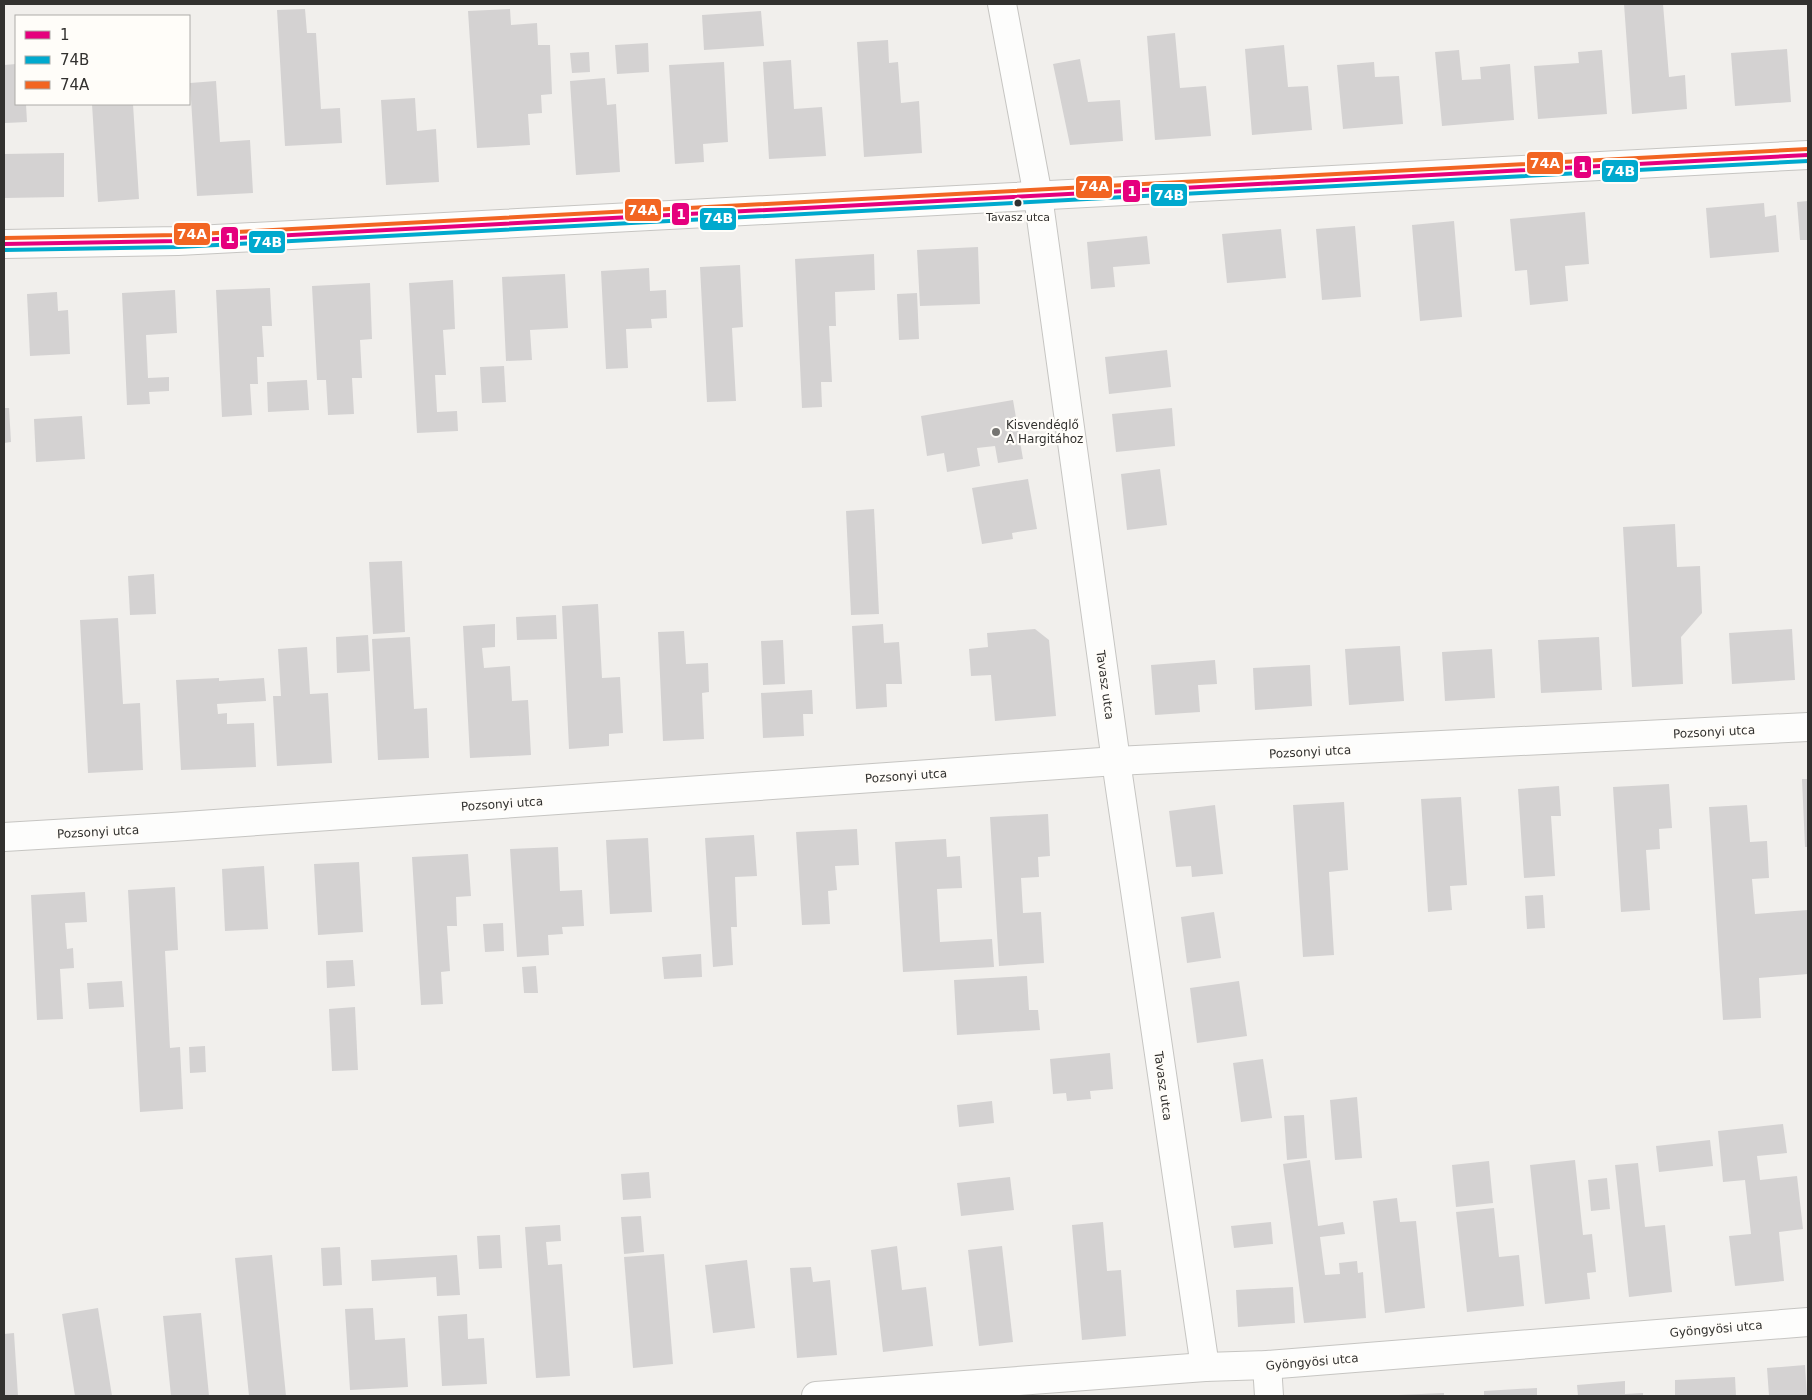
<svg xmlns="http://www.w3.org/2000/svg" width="1812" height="1400" viewBox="0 0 1812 1400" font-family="'DejaVu Sans',sans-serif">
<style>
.building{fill:#d4d2d2}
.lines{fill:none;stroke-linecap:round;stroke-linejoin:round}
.minor-casing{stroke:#c6c5c2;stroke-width:30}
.minor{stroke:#fdfdfc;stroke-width:28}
.bus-1-casing{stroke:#fffdf9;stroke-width:8}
.bus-2-casing{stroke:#fffdf9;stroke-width:8}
.bus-3-casing{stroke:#fffdf9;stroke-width:8}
.bus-1{stroke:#e5007d;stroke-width:4}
.bus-2{stroke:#00a9ce;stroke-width:4}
.bus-3{stroke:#f26522;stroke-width:4}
.bus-dot{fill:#32312f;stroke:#fffdf9;stroke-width:2}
.poi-dot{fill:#757471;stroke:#fffdf9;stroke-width:2}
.labels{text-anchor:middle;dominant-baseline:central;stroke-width:4.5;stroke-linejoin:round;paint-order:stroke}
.bus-label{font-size:11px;fill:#32312f;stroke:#fffdf9}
.poi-label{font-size:12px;fill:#32312f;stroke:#fffdf9;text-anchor:start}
.street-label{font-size:12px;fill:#32312f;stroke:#fffdf9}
.line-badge{stroke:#fffdf9;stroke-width:2}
.badge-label{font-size:14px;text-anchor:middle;font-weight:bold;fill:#fff}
</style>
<rect width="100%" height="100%" fill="#f1efec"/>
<g class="building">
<path d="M 1624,4 L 1663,4 L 1669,77 L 1685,75 L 1687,109 L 1632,114 Z"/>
<path d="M 305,9 L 307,33 L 316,33 L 321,109 L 340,108 L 342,143 L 285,146 L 277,10 Z"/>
<path d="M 510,9 L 511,25 L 537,23 L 538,45 L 550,45 L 552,94 L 541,95 L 542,113 L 528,114 L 530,145 L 477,148 L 468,11 Z"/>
<path d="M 761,11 L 764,46 L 704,50 L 702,15 Z"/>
<path d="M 1175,33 L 1180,88 L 1206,86 L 1211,136 L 1155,140 L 1147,36 Z"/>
<path d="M 888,40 L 889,63 L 898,62 L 901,103 L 919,101 L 922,153 L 864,157 L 857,42 Z"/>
<path d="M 648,43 L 649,72 L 617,74 L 615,45 Z"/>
<path d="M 1284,45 L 1288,87 L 1308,86 L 1312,130 L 1252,135 L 1245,49 Z"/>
<path d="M 1787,49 L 1791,102 L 1735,106 L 1731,53 Z"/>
<path d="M 1459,50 L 1462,80 L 1481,79 L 1480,67 L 1510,64 L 1514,120 L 1442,126 L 1435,52 Z"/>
<path d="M 1602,50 L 1607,114 L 1538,119 L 1534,66 L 1579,63 L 1578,52 Z"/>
<path d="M 589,52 L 590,72 L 572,73 L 570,53 Z"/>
<path d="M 1080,59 L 1088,102 L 1120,100 L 1123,141 L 1070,145 L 1053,64 Z"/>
<path d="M 791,60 L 794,109 L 822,107 L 826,156 L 769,159 L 763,62 Z"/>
<path d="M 724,62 L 728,142 L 703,144 L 704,162 L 675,164 L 669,65 Z"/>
<path d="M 1374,62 L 1375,77 L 1399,76 L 1403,124 L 1343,129 L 1337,65 Z"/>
<path d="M 16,64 L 16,104 L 26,104 L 27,122 L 5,123 L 4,65 Z"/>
<path d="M 605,78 L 607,105 L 616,104 L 620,172 L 576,175 L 570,81 Z"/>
<path d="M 216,81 L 220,142 L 250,140 L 253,193 L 197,196 L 190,83 Z"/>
<path d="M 415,98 L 417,131 L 436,129 L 439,182 L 386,185 L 381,100 Z"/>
<path d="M 92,104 L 133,104 L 139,199 L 98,202 Z"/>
<path d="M 64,153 L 64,197 L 4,198 L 4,154 Z"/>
<path d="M 1808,201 L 1808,240 L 1800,240 L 1797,202 Z"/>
<path d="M 1764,203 L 1765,217 L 1776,215 L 1779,252 L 1710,258 L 1706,208 Z"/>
<path d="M 1585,212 L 1589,264 L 1565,266 L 1568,301 L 1530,305 L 1527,270 L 1515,271 L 1510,219 Z"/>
<path d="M 1454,221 L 1462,317 L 1420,321 L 1412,225 Z"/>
<path d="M 1355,226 L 1361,297 L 1322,300 L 1316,229 Z"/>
<path d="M 1281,229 L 1286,278 L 1227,283 L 1222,234 Z"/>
<path d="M 1147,236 L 1150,264 L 1113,267 L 1115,287 L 1091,289 L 1087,242 Z"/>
<path d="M 978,247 L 980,304 L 920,306 L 917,250 Z"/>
<path d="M 874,254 L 875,290 L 835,292 L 836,326 L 829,326 L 832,382 L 821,382 L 822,407 L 802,408 L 795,259 Z"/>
<path d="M 740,265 L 743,327 L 732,328 L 736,401 L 707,402 L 700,267 Z"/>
<path d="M 649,268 L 650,291 L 666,290 L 667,318 L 651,319 L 652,328 L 626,329 L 628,368 L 606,369 L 601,271 Z"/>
<path d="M 565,274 L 568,328 L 530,330 L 532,360 L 506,361 L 502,277 Z"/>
<path d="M 453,280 L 455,329 L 443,330 L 446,375 L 435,375 L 437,412 L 457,411 L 458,431 L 417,433 L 409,283 Z"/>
<path d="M 370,283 L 372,339 L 360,340 L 362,378 L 352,378 L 354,414 L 328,415 L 326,380 L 317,380 L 312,286 Z"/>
<path d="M 270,288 L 272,326 L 262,326 L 264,357 L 257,357 L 258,384 L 250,384 L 252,415 L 222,417 L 216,290 Z"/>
<path d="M 175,290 L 177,333 L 146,335 L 148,378 L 169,377 L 169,391 L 149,392 L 150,404 L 127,405 L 122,293 Z"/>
<path d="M 57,292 L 58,311 L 68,310 L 70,354 L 30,356 L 27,294 Z"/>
<path d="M 917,293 L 919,339 L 899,340 L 897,294 Z"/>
<path d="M 1167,350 L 1171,387 L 1109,394 L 1105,357 Z"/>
<path d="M 504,366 L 506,402 L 482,403 L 480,367 Z"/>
<path d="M 307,380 L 309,410 L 268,412 L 267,382 Z"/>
<path d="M 1013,400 L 1023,459 L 998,463 L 995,446 L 977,448 L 980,466 L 947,472 L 944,453 L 927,456 L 921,416 Z"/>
<path d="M 4,408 L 9,408 L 11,442 L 4,443 Z"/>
<path d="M 1172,408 L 1175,446 L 1116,452 L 1112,414 Z"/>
<path d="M 82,416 L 85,459 L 36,462 L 34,419 Z"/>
<path d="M 1160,469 L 1167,525 L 1127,530 L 1121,474 Z"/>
<path d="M 1028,479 L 1037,529 L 1012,533 L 1013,539 L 982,544 L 972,488 Z"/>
<path d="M 874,509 L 879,614 L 851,615 L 846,511 Z"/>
<path d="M 1675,524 L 1677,567 L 1700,566 L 1702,613 L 1681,637 L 1683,684 L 1632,687 L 1623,527 Z"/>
<path d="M 402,561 L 405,632 L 373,634 L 369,562 Z"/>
<path d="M 154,574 L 156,614 L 130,615 L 128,576 Z"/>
<path d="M 598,604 L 602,678 L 620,677 L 623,733 L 609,734 L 609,746 L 569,749 L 562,606 Z"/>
<path d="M 556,615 L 557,639 L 517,640 L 516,617 Z"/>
<path d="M 118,618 L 123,704 L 140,703 L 143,770 L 88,773 L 80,620 Z"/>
<path d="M 495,624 L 495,647 L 482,648 L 484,668 L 510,666 L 512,701 L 528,700 L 531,755 L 470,758 L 463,626 Z"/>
<path d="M 883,624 L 884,643 L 899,642 L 902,684 L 886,684 L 887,707 L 856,709 L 852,626 Z"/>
<path d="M 1035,629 L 1049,640 L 1056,716 L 995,721 L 991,675 L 971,676 L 969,649 L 988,647 L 987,633 Z"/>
<path d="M 1792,629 L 1795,680 L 1732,684 L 1729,633 Z"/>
<path d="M 684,631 L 686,664 L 708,663 L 709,692 L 702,693 L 704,739 L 663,741 L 658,632 Z"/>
<path d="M 368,635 L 370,671 L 337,673 L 336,637 Z"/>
<path d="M 410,637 L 414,709 L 427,708 L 429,758 L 378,760 L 372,639 Z"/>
<path d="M 1599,637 L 1602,690 L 1541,693 L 1538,640 Z"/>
<path d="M 783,640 L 785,684 L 763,685 L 761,641 Z"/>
<path d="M 1400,646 L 1404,701 L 1349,705 L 1345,649 Z"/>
<path d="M 307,647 L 310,694 L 328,693 L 332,763 L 277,766 L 273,696 L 281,696 L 278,649 Z"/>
<path d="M 1492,649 L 1495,698 L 1445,701 L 1442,652 Z"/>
<path d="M 1215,660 L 1217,684 L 1198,685 L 1200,712 L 1155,715 L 1151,665 Z"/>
<path d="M 1310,665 L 1312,706 L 1255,710 L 1253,668 Z"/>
<path d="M 219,678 L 219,681 L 264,678 L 266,701 L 217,704 L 218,714 L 227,713 L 227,724 L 254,723 L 256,767 L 181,770 L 176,680 Z"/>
<path d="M 812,690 L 813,714 L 803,714 L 804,736 L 763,738 L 761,693 Z"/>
<path d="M 1802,779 L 1808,779 L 1808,847 L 1805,847 Z"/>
<path d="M 1669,784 L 1672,828 L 1659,829 L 1660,849 L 1646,850 L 1650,910 L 1621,912 L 1613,787 Z"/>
<path d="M 1559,786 L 1561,816 L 1551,816 L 1555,876 L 1524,878 L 1518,789 Z"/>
<path d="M 1461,797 L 1467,885 L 1450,886 L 1452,910 L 1428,912 L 1421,799 Z"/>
<path d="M 1344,802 L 1348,870 L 1329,872 L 1334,955 L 1303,957 L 1293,805 Z"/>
<path d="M 1215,805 L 1223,874 L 1192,877 L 1191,866 L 1176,867 L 1169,811 Z"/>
<path d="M 1747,805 L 1750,842 L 1767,841 L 1769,878 L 1752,879 L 1755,914 L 1808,910 L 1808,974 L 1759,978 L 1761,1018 L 1723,1020 L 1709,807 Z"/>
<path d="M 1048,814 L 1050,856 L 1038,857 L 1039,877 L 1021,878 L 1023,913 L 1041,912 L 1044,963 L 999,966 L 990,817 Z"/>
<path d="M 857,829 L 859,865 L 835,866 L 837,890 L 828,891 L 830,924 L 802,925 L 796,832 Z"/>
<path d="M 754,835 L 757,876 L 735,877 L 737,927 L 731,927 L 733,965 L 713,967 L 705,838 Z"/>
<path d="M 648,838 L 652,912 L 610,914 L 606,840 Z"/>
<path d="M 946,839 L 947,857 L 960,856 L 962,888 L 937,889 L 940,942 L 992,939 L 994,967 L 903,972 L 895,842 Z"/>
<path d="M 558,847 L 560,891 L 582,890 L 584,926 L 562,927 L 563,934 L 548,935 L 549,955 L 517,957 L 510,849 Z"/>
<path d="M 468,854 L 471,896 L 456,897 L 457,926 L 447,926 L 450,971 L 441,972 L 443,1004 L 421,1005 L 412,857 Z"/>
<path d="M 359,862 L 363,932 L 318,935 L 314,864 Z"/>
<path d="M 264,866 L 268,929 L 225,931 L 222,869 Z"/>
<path d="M 175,887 L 178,950 L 165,951 L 170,1048 L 180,1047 L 183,1109 L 140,1112 L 128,890 Z"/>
<path d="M 85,892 L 87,922 L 65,923 L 67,949 L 73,948 L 74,968 L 60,969 L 63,1019 L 37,1020 L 31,895 Z"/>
<path d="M 1543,895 L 1545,928 L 1527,929 L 1525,896 Z"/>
<path d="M 1214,912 L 1221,958 L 1187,963 L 1181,917 Z"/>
<path d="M 503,923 L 504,951 L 485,952 L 483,924 Z"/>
<path d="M 701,954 L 702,977 L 664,979 L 662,957 Z"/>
<path d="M 353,960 L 355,986 L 327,988 L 326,961 Z"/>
<path d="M 536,966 L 538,993 L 524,993 L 522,967 Z"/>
<path d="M 1027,976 L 1029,1010 L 1038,1010 L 1040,1030 L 957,1035 L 954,980 Z"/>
<path d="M 122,981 L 124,1007 L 89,1009 L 87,983 Z"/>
<path d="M 1239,981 L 1247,1036 L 1197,1043 L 1190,988 Z"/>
<path d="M 355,1007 L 358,1070 L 332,1071 L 329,1009 Z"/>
<path d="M 205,1046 L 206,1072 L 190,1073 L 189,1047 Z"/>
<path d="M 1110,1053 L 1113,1089 L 1090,1091 L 1091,1099 L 1067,1101 L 1066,1093 L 1053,1094 L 1050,1059 Z"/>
<path d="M 1263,1059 L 1272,1118 L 1241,1122 L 1233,1063 Z"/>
<path d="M 1357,1097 L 1362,1158 L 1335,1160 L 1330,1100 Z"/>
<path d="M 992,1101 L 994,1123 L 959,1127 L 957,1105 Z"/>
<path d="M 1304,1115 L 1307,1158 L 1287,1160 L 1284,1116 Z"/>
<path d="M 1783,1124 L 1787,1153 L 1757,1156 L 1760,1180 L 1797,1176 L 1803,1229 L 1779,1232 L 1784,1281 L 1735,1286 L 1729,1236 L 1751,1234 L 1745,1180 L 1723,1182 L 1718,1131 Z"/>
<path d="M 1710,1140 L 1713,1166 L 1659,1172 L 1656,1146 Z"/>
<path d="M 1310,1160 L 1318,1226 L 1343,1222 L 1345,1234 L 1320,1237 L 1325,1275 L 1340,1274 L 1339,1263 L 1357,1261 L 1358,1273 L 1363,1272 L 1366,1318 L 1304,1323 L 1283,1164 Z"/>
<path d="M 1575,1160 L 1583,1235 L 1592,1234 L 1596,1272 L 1587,1273 L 1590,1299 L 1545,1304 L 1530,1165 Z"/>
<path d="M 1489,1161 L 1493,1203 L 1456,1207 L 1452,1165 Z"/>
<path d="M 1638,1163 L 1645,1227 L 1665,1225 L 1672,1292 L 1629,1297 L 1615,1165 Z"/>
<path d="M 649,1172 L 651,1198 L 623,1200 L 621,1174 Z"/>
<path d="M 1010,1177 L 1014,1210 L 961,1216 L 957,1183 Z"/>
<path d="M 1607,1178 L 1610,1209 L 1591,1211 L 1588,1180 Z"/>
<path d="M 1397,1198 L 1400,1222 L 1416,1221 L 1425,1308 L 1385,1313 L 1373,1201 Z"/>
<path d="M 1494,1208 L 1499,1257 L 1519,1255 L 1524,1306 L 1467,1312 L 1456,1212 Z"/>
<path d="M 641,1216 L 644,1252 L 624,1254 L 621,1217 Z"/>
<path d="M 1103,1222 L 1107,1271 L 1121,1270 L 1126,1336 L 1082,1340 L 1072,1225 Z"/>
<path d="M 1271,1222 L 1273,1244 L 1234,1248 L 1231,1226 Z"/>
<path d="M 560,1225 L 561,1241 L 546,1242 L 548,1265 L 562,1264 L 570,1376 L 536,1378 L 525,1227 Z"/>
<path d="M 500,1235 L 502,1268 L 479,1269 L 477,1236 Z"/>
<path d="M 897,1246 L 902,1290 L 926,1287 L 933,1346 L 883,1352 L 871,1250 Z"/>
<path d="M 1002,1246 L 1013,1342 L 979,1346 L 968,1250 Z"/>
<path d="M 340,1247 L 342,1285 L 323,1286 L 321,1248 Z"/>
<path d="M 664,1254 L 673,1364 L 633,1368 L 624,1257 Z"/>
<path d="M 272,1255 L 286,1396 L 249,1396 L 235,1258 Z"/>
<path d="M 457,1255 L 460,1295 L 437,1296 L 436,1277 L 372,1281 L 371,1260 Z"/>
<path d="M 747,1260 L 755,1328 L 713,1333 L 705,1265 Z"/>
<path d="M 811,1267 L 813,1282 L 830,1280 L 837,1355 L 797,1358 L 790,1268 Z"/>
<path d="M 1293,1287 L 1295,1323 L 1238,1327 L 1236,1290 Z"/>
<path d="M 98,1308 L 112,1396 L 75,1396 L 62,1314 Z"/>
<path d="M 373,1308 L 375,1340 L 405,1338 L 408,1387 L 350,1390 L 345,1309 Z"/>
<path d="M 201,1313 L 209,1396 L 171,1396 L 163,1316 Z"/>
<path d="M 467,1314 L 468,1339 L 484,1338 L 487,1384 L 442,1386 L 438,1316 Z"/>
<path d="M 14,1333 L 18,1396 L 4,1396 L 4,1334 Z"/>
<path d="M 1805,1365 L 1807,1396 L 1769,1396 L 1767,1368 Z"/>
<path d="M 1735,1377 L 1736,1396 L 1675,1396 L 1675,1380 Z"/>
<path d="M 1625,1381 L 1625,1394 L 1643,1393 L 1643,1396 L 1578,1396 L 1577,1385 Z"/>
<path d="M 1537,1388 L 1537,1396 L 1484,1396 L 1484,1391 Z"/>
<path d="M 1444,1393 L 1444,1396 L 1398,1396 L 1398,1395 Z"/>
</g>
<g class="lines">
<g class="minor-casing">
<g id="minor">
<path d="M 1002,4 L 1038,196 L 1116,761 L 1205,1367"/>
<path d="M 4,244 L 178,241 L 1808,155"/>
<path d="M 4,837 L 172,827 L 1116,761 L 1808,727"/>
<path d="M 1267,1365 L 1269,1396"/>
<path d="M 816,1396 L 1205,1367 L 1267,1365 L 1808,1322"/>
</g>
</g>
<use href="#minor" class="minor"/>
<g class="bus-1-casing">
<path id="bus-1" d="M 4,244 L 178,241 L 1808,155"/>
</g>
<g class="bus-2-casing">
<path id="bus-2" d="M 4,250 L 178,247 L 1808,161"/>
</g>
<g class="bus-3-casing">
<path id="bus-3" d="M 4,238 L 178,235 L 1808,149"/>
</g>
<use href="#bus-1" class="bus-1"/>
<use href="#bus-2" class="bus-2"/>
<use href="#bus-3" class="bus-3"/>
</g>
<circle class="bus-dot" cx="1018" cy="203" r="4.5"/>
<circle class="poi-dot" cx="996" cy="432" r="5"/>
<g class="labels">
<g class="bus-label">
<text x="1018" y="217">Tavasz utca</text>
</g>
<g class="poi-label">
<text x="1006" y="425">Kisvendéglő<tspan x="1006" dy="14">A Hargitához</tspan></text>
</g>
<g class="street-label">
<text transform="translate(1105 685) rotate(82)">Tavasz utca</text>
<text transform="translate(1714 732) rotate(-3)">Pozsonyi utca</text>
<text transform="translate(1310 752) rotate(-3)">Pozsonyi utca</text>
<text transform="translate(906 776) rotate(-4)">Pozsonyi utca</text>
<text transform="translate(502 804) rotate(-4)">Pozsonyi utca</text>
<text transform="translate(98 832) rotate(-3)">Pozsonyi utca</text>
<text transform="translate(1163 1086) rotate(82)">Tavasz utca</text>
<text transform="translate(1716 1329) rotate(-5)">Gyöngyösi utca</text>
<text transform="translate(1312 1362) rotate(-5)">Gyöngyösi utca</text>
</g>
</g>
<g class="line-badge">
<rect x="1526" y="151" width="38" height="24" rx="5" fill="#f26522"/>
<rect x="1573" y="155" width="19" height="24" rx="5" fill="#e5007d"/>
<rect x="1601" y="159" width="38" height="24" rx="5" fill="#00a9ce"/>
<rect x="1075" y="175" width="38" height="24" rx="5" fill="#f26522"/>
<rect x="1122" y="179" width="19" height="24" rx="5" fill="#e5007d"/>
<rect x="1150" y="183" width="38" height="24" rx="5" fill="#00a9ce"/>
<rect x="624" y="198" width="38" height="24" rx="5" fill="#f26522"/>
<rect x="671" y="202" width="19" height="24" rx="5" fill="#e5007d"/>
<rect x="699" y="207" width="38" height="24" rx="5" fill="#00a9ce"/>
<rect x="173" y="222" width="38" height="24" rx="5" fill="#f26522"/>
<rect x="220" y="226" width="19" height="24" rx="5" fill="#e5007d"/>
<rect x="248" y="230" width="38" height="24" rx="5" fill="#00a9ce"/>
</g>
<g class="badge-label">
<text x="1545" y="168">74A</text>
<text x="1583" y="172">1</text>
<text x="1620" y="176">74B</text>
<text x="1094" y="191">74A</text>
<text x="1132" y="196">1</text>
<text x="1169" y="200">74B</text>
<text x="643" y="215">74A</text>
<text x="681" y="219">1</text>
<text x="718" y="223">74B</text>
<text x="192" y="239">74A</text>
<text x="230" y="243">1</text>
<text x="267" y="247">74B</text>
</g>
<rect width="1812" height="1400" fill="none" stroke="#32312f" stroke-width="10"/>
<rect x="15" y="15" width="175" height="90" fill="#fffdf9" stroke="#adaba8"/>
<rect x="25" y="31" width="25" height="8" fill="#e5007d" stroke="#adaba8"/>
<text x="60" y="40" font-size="15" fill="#32312f">1</text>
<rect x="25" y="56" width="25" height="8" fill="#00a9ce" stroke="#adaba8"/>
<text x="60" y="65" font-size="15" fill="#32312f">74B</text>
<rect x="25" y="81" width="25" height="8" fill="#f26522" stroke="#adaba8"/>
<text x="60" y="90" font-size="15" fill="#32312f">74A</text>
</svg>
